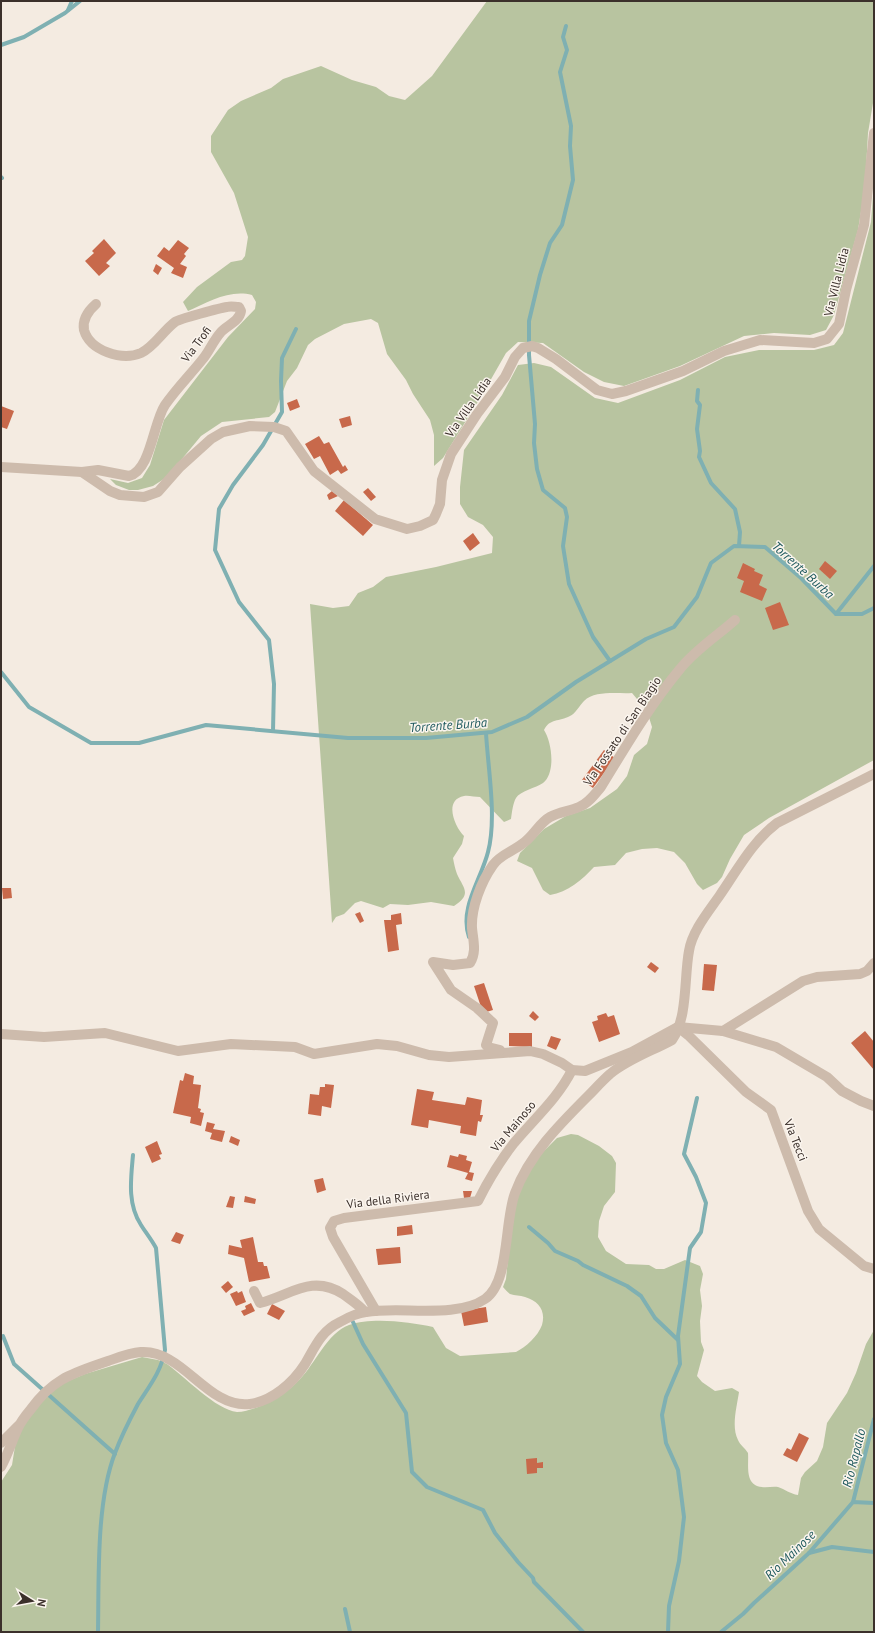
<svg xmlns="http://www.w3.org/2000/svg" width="875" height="1633" viewBox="0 0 875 1633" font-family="'PT Sans',sans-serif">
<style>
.green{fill:#b8c4a0}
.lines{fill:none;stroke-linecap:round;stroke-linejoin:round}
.stream{stroke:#7fb0b2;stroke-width:4}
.building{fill:#c8694b}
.minor{stroke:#cdbbac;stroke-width:10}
.tertiary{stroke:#cdbbac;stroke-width:10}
.labels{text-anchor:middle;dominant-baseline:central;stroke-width:3;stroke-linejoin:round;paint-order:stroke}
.street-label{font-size:12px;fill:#3b302b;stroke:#fbf5ee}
.water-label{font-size:13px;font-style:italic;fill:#1f5a5e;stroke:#fbf5ee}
</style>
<rect width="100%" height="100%" fill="#f4ebe1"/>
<g class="green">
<path d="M 487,1 L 874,1 L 874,97 L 868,133 L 865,187 L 858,230 L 834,315 L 826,330 L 810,335 L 774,333 L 744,336 L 680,366 L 624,386 L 604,382 L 584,372 L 543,343 L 518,342 L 506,353 L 482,395 L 443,458 L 434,466 L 434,435 L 430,420 L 413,394 L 406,380 L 387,354 L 378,323 L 371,319 L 344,324 L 315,339 L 308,345 L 297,368 L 287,381 L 275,412 L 269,417 L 222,422 L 201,436 L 167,477 L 153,486 L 138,490 L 129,490 L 116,485 L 110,479 L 128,483 L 142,478 L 150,465 L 164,420 L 228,337 L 255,309 L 256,302 L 252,295 C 230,289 208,302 188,311 L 183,302 L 197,287 L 231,262 L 242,260 L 245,256 L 248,237 L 234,193 L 211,152 L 211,136 L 228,110 L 241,101 L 271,88 L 283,79 L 321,66 L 352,80 L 376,87 L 389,96 L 405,100 L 432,76 Z"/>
<path d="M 874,182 L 874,760 L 769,818 L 744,835 L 730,859 L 722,877 L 717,883 L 703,890 L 697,884 L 685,863 L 674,852 L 657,848 L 642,849 L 626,853 L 615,865 L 594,867 C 582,880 568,892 550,895 L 543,890 L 532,868 L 517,861 L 520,853 L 544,829 L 566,816 L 590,808 L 617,789 L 627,776 L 634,755 L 647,744 L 652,727 L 647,711 L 632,693 C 618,694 595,690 584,701 C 580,705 575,714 570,716 C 559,722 550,718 544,730 C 552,742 556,773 543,783 C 536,788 520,791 516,798 C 513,803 512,812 511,819 L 504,822 L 480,797 C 475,797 468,795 464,796 C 443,800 455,827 464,836 L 462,844 L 453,858 C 454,863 455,869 457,874 C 464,889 472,894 454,906 L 431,902 L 408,905 L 390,904 L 383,908 L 361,901 L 355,903 L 344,914 L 336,917 L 332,923 L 310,604 L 333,608 L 349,606 L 358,593 L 373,587 L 386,577 L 436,567 L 492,553 L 493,537 L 483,525 L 468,517 L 460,504 L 460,487 L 464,450 L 502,395 L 518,365 L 534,363 L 551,367 L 595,398 L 618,403 L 680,380 L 725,357 L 759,350 L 814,350 L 834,345 L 843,333 L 871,222 Z"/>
<path d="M 571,1134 L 578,1135 L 599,1146 L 612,1156 L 616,1163 L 615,1192 L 604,1206 L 599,1221 L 598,1237 L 606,1251 L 626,1264 L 649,1265 L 656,1269 L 664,1269 L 685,1260 L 700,1266 L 703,1274 L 700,1290 L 702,1306 L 700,1321 L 701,1342 L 704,1350 L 697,1376 L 702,1382 L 715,1391 L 732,1388 L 739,1392 C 737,1406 731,1427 738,1440 C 740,1445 745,1448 748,1453 C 749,1465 744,1485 762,1487 C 767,1488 773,1486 778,1487 C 785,1489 790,1494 798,1495 L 801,1478 L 805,1472 L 817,1461 L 823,1447 L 827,1423 L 847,1393 L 856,1373 L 866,1344 L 874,1330 L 874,1632 L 1,1632 L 1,1482 L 12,1465 L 16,1440 L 24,1422 L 46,1396 L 61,1384 L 85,1374 L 142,1357 L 158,1360 L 167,1364 C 184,1376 216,1410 237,1412 C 245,1412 256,1408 263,1405 C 277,1398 289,1391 300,1379 C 315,1364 327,1333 349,1325 C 372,1317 410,1322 433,1327 L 446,1348 L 460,1356 L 516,1352 C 526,1347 538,1336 542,1325 C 546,1311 539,1301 525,1297 C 520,1295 515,1296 510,1294 C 507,1292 505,1289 503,1287 L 506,1279 L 513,1206 L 531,1164 L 557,1138 Z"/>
</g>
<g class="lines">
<g class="stream">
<path d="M 68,10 L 72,1"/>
<path d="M 566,26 L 563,37 L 567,50 L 560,72 L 571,126 L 570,146 L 573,180 L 562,225 L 550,243 L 540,275 L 529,321 L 529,355 L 535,424 L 534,443 L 537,469 L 543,490 L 565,508 L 567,517 L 563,546 L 569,584 L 593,637 L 610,661"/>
<path d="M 1,45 L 24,37 L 65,13 L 80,1"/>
<path d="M 1,177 L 2,178"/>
<path d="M 698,390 L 697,401 L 700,405 L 697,429 L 700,451 L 699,457 L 711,483 L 735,509 L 740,532 L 739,546"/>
<path d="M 836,614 L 874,566"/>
<path d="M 1,672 L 29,707 L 91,743 L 139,743 L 206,725 L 348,738 L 426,738 L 492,732 L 527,717 L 576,682 L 646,639 L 674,627 L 697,597 L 711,563 L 734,546 L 765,547 L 801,578 L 836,614 L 862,614 L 874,608"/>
<path d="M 273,731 L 274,684 L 269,640 L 239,602 L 215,550 L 219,509 L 233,485 L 263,445 L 282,412 L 281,381 L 282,358 L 296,329"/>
<path d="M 469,937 C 459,908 481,880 488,852 C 497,818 488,769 486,733"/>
<path d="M 529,1227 L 548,1243 L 555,1251 L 578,1261 L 583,1265 L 627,1286 L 641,1296 L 655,1318 L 678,1340"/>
<path d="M 353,1322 L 363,1344 L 406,1413 L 412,1472 L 427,1487 L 483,1510 L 495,1533 L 518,1562 L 533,1578 L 534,1582 L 583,1632"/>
<path d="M 3,1336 L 14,1364 L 115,1454"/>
<path d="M 853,1502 L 874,1419"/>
<path d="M 809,1553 L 832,1547 L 874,1552"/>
<path d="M 345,1609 L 350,1632"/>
<path d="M 98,1632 C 99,1579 96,1502 115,1453 C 121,1437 130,1419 138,1404 C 150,1385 161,1372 165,1350 L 156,1248 C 151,1239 146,1233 141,1225 C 127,1204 131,1178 133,1155"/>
<path d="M 668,1632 L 669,1606 L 679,1561 L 684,1517 L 678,1470 L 666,1443 L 662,1415 L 666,1397 L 680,1364 L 678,1336 L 690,1248 L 701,1232 L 706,1203 L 696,1177 L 684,1154 L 697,1098"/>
<path d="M 721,1632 L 743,1614 L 754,1603 L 809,1553 L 853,1502 L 874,1503"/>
</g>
</g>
<g class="building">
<path d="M 104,239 L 116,253 L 106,263 L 110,266 L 99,276 L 85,261 L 94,253 L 92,251 Z"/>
<path d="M 178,240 L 189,248 L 184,254 L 186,256 L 180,264 L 187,267 L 183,278 L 171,273 L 174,268 L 157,256 L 164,247 L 169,251 Z"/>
<path d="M 156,264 L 162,268 L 158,275 L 153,271 Z"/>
<path d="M 297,399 L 300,407 L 290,411 L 287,403 Z"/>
<path d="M 1,406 L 14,411 L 7,429 L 1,427 Z"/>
<path d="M 350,416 L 352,425 L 342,428 L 339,419 Z"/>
<path d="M 319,436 L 324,444 L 329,442 L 343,467 L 345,465 L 348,470 L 341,474 L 338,470 L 330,475 L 320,456 L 314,459 L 305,444 Z"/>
<path d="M 368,488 L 376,497 L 371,501 L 363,492 Z"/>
<path d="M 332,491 L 338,496 L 329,500 L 327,495 Z"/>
<path d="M 344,500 L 373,525 L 363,536 L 335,511 Z"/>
<path d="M 473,533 L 480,543 L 470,551 L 463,541 Z"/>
<path d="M 825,561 L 837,571 L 830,579 L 819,569 Z"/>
<path d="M 743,563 L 755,569 L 754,571 L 763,575 L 759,585 L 767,589 L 762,601 L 740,592 L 744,581 L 737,578 Z"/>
<path d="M 780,602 L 789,625 L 773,630 L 765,608 Z"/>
<path d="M 604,750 L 615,758 L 593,788 L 582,780 Z"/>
<path d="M 2,888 L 11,888 L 12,898 L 3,899 Z"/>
<path d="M 360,912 L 364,921 L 360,923 L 355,914 Z"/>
<path d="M 401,913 L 402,924 L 396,925 L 399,950 L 388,952 L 384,920 L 391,920 L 391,915 Z"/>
<path d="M 651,962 L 659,968 L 655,973 L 647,967 Z"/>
<path d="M 704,964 L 717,965 L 714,991 L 702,990 Z"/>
<path d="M 484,983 L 493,1010 L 483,1013 L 474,986 Z"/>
<path d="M 533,1011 L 539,1017 L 535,1021 L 529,1016 Z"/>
<path d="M 606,1013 L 608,1017 L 614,1015 L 620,1034 L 599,1042 L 592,1022 L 598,1020 L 597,1016 Z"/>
<path d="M 865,1031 L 874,1042 L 874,1070 L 851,1043 Z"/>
<path d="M 509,1033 L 532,1033 L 532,1047 L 509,1046 Z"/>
<path d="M 551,1036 L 561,1039 L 556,1050 L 547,1046 Z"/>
<path d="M 185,1073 L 194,1076 L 193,1084 L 201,1085 L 198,1108 L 201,1109 L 200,1112 L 204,1113 L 201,1126 L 190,1123 L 191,1117 L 173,1113 L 180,1080 L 183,1081 Z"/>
<path d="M 325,1084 L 334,1085 L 331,1108 L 322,1106 L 321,1116 L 308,1114 L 310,1094 L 319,1095 L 320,1087 L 325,1087 Z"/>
<path d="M 417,1089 L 434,1092 L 432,1100 L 445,1102 L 465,1105 L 467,1097 L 482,1100 L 480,1115 L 483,1115 L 481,1122 L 478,1121 L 476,1136 L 460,1133 L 461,1126 L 429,1120 L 428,1128 L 411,1125 Z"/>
<path d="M 207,1122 L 215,1124 L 213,1129 L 225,1131 L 222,1142 L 210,1139 L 212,1133 L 205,1131 Z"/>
<path d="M 231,1136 L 240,1140 L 238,1146 L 229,1142 Z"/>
<path d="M 157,1141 L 162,1154 L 159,1155 L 161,1159 L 152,1163 L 145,1147 Z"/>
<path d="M 459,1154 L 467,1156 L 466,1160 L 472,1162 L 469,1172 L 474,1173 L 472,1181 L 465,1179 L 468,1173 L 447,1167 L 450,1155 L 458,1157 Z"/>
<path d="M 323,1178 L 326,1190 L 317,1193 L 314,1180 Z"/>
<path d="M 463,1191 L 472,1191 L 470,1198 L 464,1198 Z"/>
<path d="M 230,1196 L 235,1197 L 233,1208 L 226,1207 Z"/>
<path d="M 245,1196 L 256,1199 L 255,1204 L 244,1202 Z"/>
<path d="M 412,1225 L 413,1234 L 397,1236 L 397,1227 Z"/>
<path d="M 176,1232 L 184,1235 L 180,1244 L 171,1241 Z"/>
<path d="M 253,1237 L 258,1262 L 263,1262 L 264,1266 L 267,1266 L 270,1278 L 249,1282 L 244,1258 L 228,1254 L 229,1245 L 242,1248 L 240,1240 Z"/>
<path d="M 400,1247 L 401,1263 L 378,1265 L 376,1249 Z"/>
<path d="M 228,1281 L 233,1287 L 226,1293 L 221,1287 Z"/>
<path d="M 237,1291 L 238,1293 L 242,1291 L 246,1302 L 236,1306 L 230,1294 Z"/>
<path d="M 251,1303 L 255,1311 L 244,1316 L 241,1311 L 246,1309 L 245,1306 Z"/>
<path d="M 272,1304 L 285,1311 L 279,1320 L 267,1314 Z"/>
<path d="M 486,1307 L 488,1322 L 464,1326 L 461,1311 Z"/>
<path d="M 799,1433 L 809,1438 L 797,1462 L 783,1455 L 787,1448 L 791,1450 Z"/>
<path d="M 537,1458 L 537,1463 L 543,1462 L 543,1468 L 537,1468 L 537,1473 L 527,1474 L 526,1459 Z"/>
</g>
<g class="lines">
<g class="minor">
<path d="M 1,467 L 82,472 L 110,491 L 120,495 L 144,497 L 158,492 L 180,467 L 211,439 L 223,432 L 250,426 L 274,427 L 286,431 L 314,471 L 375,519 L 407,529 L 420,526 L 433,520 L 436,514 L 440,504 L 442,480 L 451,454 L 477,414 L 505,377 L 515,357 L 523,348 L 532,346 L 538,348 L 556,359 L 597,390 L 612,394 L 626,391 L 683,371 L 724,351 L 760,340 L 814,343 L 827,339 L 839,324 L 846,290 L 864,225 L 874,133"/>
<path d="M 82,472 L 98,470 L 129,476 C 151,470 153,423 165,405 C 176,389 190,375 202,360 C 209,352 213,341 221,332 C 227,325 239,322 241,311 L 239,307 C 235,307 231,306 227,307 C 220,308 179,319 175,322 C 163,331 154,347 141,353 C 122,361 90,351 84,330 C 82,319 88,311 96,304"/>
<path d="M 678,1027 L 688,1035 L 746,1092 L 771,1110 L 808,1211 L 819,1229 L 864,1266 L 874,1269"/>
<path d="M 723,1031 L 803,981 L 817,977 L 860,974 L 867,971 L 874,963"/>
<path d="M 1,1034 L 44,1037 L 105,1033 L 178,1051 L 231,1044 L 295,1047 L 314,1054 L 377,1044 L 397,1046 L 429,1055 L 449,1057 L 530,1051 L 543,1054 L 562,1063 L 572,1070 L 585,1071 L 632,1052 L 678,1027 L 723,1031 L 776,1047 L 827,1077 L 842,1091 L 861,1101 L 874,1106"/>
<path d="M 500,1050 L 488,1047 L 486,1045 L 493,1023 L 477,1008 L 451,990 L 433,962 L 453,965 L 470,963 C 477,952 473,940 472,928 C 471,908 481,882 493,865 C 500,855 513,851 522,844 C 533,837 539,823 550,817 C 559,812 570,811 579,807 C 588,804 595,794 601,787 C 626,746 650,705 680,669 C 695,650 717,636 735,620"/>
<path d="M 254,1291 L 260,1303 C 291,1295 312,1274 343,1294 C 351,1300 358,1304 365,1312"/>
<path d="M 376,1311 L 333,1237 L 330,1228 L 334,1221 L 344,1218 L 478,1201 C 488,1181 500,1161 514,1143 C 534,1119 558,1098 572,1070"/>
<path d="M 1,1443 L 18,1426"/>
</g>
<path class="tertiary" d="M 1,1467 C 8,1454 12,1441 18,1428 C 21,1421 26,1415 31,1409 C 53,1378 74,1373 108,1361 C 131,1353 147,1346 170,1360 C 195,1374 218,1408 250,1404 C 272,1401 293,1383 305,1364 C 315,1347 321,1331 340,1322 C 347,1318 357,1313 366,1312 C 400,1306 456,1319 485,1299 C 510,1282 504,1222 515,1193 C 529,1155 559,1125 587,1097 C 595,1089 602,1081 610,1074 C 628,1059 652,1051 672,1040 C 688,1018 684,977 689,951 C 692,931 709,911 720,895 C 738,869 752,842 777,823 L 874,774"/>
</g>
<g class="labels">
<g class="street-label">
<text transform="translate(836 282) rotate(-76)">Via Villa Lidia</text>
<text transform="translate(196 344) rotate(-53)">Via Trofi</text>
<text transform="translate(468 407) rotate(-55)">Via Villa Lidia</text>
<text transform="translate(622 731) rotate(-56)">Via Fossato di San Biagio</text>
<text transform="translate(513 1126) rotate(-50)">Via Mainoso</text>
<text transform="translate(796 1140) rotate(68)">Via Tecci</text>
<text transform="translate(388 1199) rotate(-7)">Via della Riviera</text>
</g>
<g class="water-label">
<text transform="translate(803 570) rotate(42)">Torrente Burba</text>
<text transform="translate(448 725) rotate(-4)">Torrente Burba</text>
<text transform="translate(854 1458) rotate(-76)">Rio Rapallo</text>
<text transform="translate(790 1555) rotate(-44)">Rio Mainose</text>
</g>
</g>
<rect width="875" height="1633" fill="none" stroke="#3b302b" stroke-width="4"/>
<g transform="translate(32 1601) rotate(101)" stroke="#fbf5ee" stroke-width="3" paint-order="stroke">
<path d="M0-3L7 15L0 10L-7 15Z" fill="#3b302b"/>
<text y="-6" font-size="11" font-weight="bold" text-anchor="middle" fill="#3b302b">N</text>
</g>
</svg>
